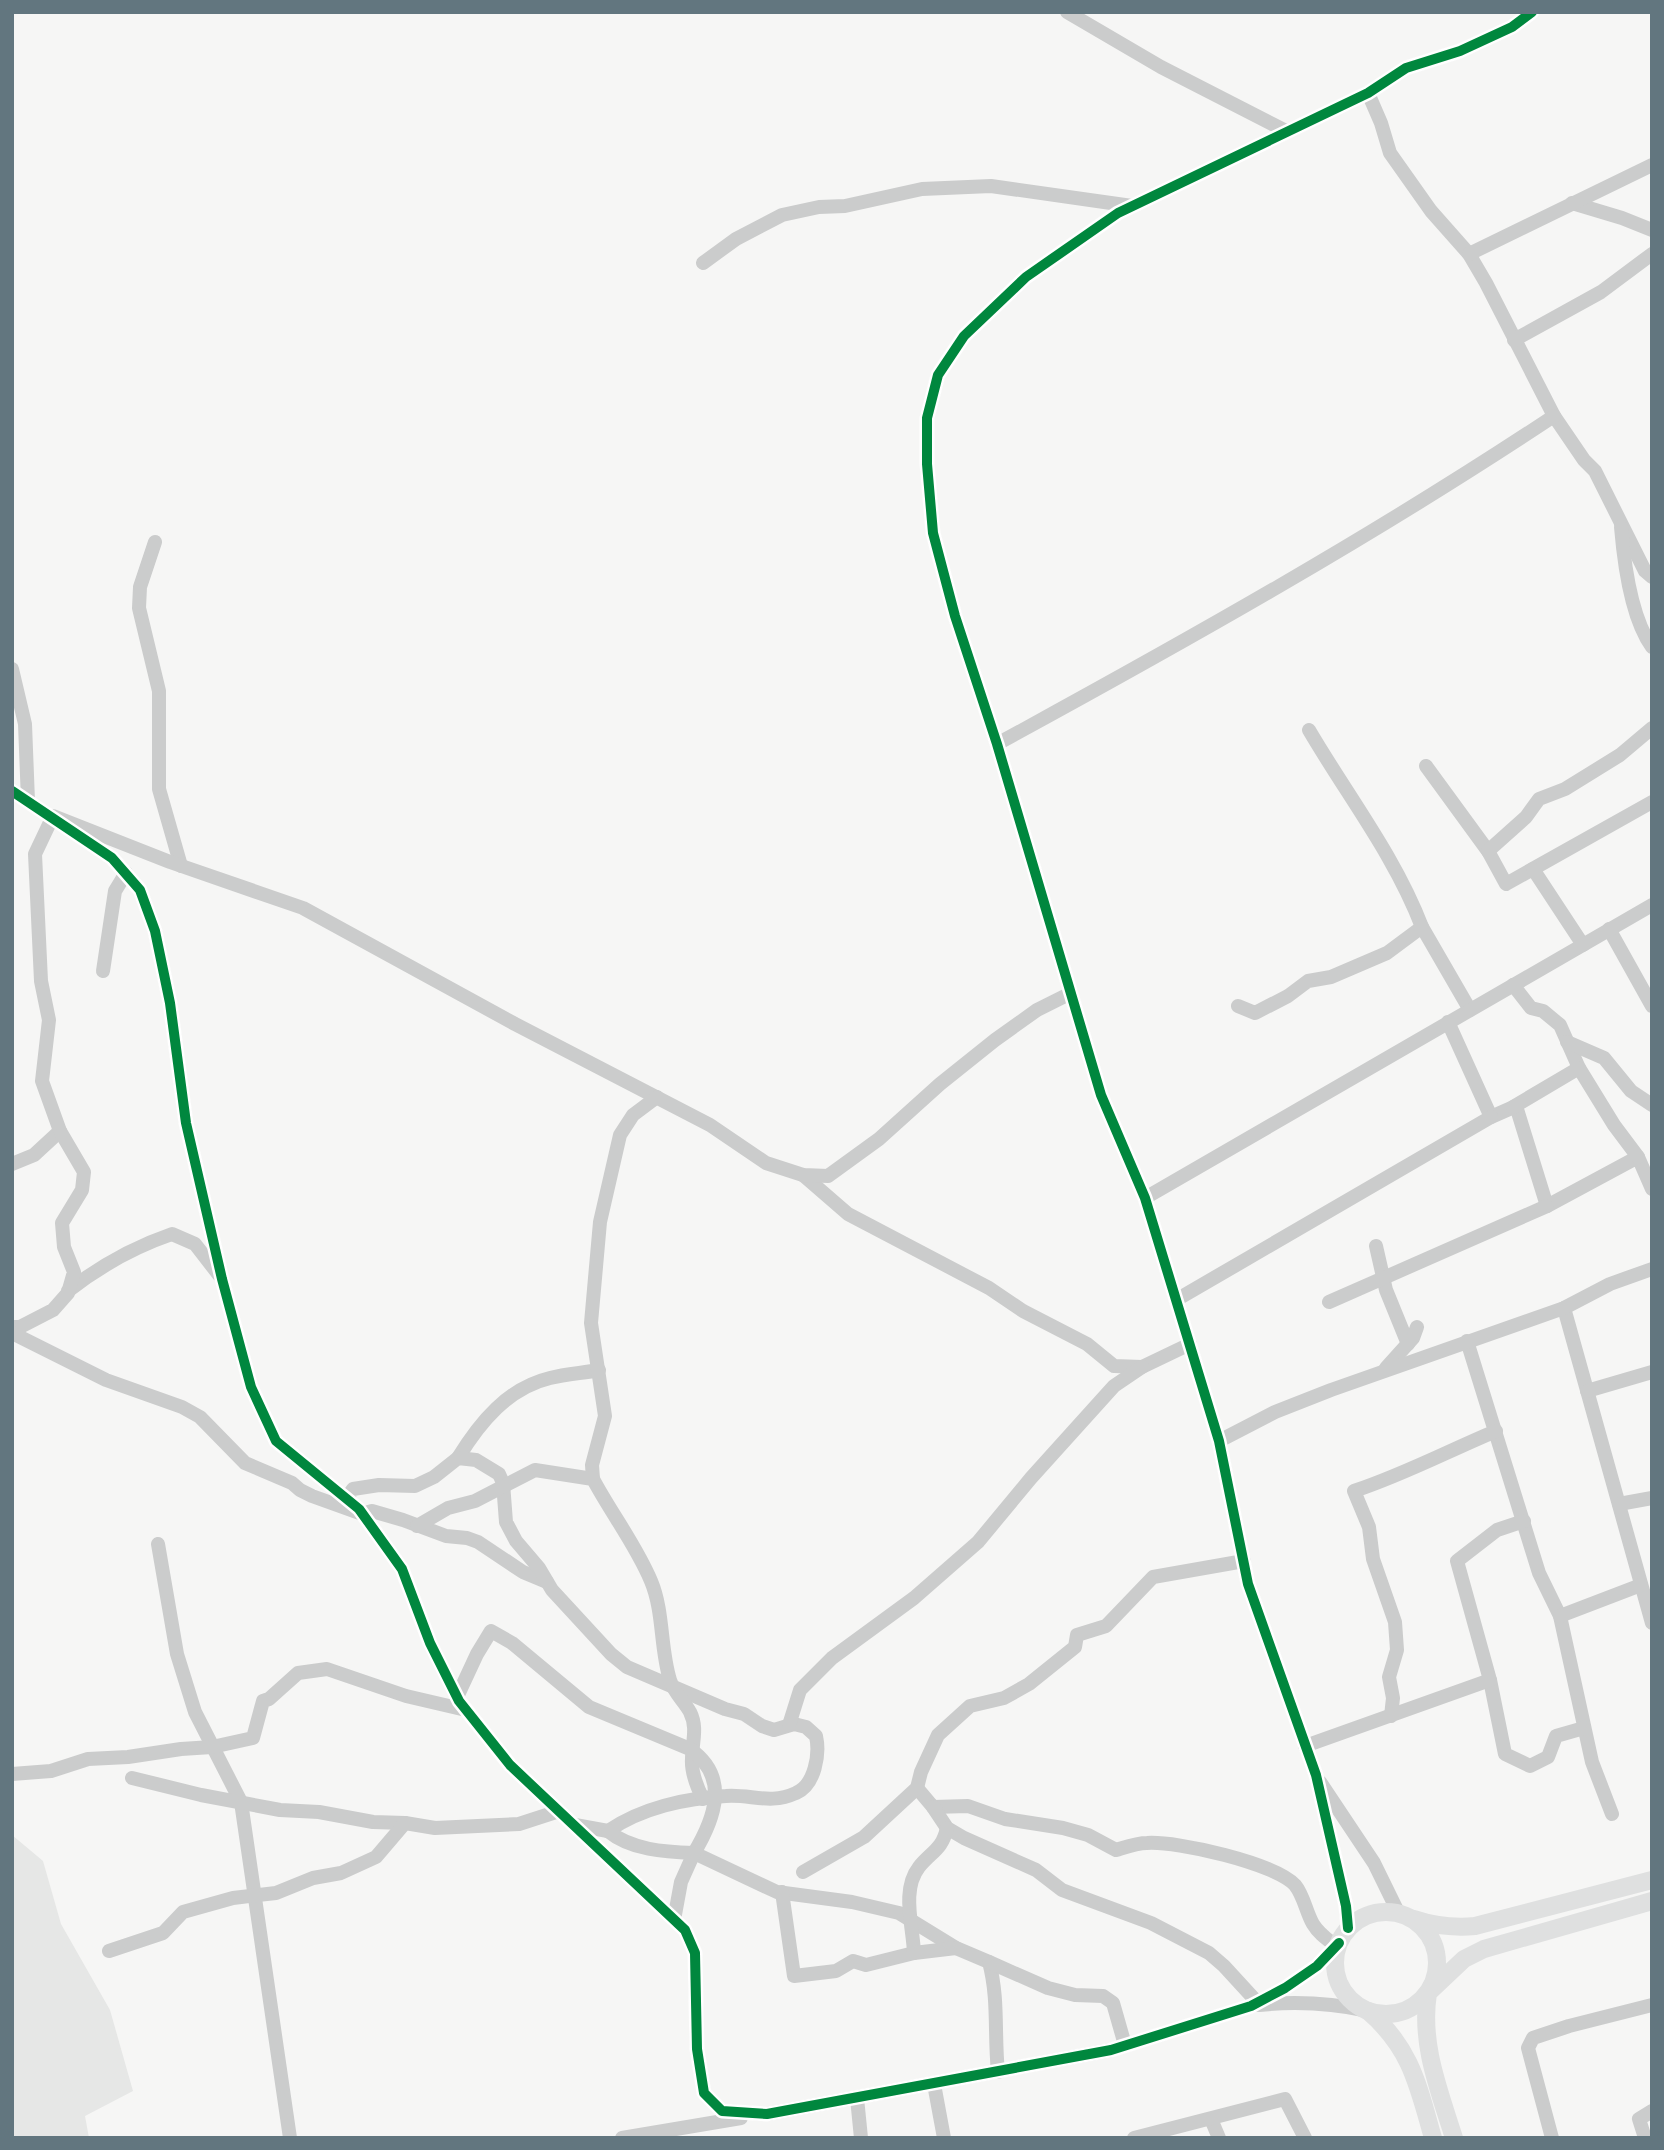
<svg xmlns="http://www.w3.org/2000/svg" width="1664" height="2150" viewBox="0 0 1664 2150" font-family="Inter,sans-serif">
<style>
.built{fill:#e6e7e6}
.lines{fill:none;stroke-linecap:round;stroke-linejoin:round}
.minor{stroke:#cbcccc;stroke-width:14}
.major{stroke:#dfe0e0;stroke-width:18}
.cycleway-casing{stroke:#fff;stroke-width:15}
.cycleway{stroke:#00873e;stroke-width:10}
</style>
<rect width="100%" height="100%" fill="#f6f6f5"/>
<path class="built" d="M 12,1835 L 43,1861 L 61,1924 L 110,2010 L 133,2091 L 85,2116 L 89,2138 L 12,2138 Z"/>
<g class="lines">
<g class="minor">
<path d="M 1067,12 L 1161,67 L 1286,131"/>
<path d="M 1368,93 L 1381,123 L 1390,153 L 1431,211 L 1469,254 L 1486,283 L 1554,416 L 1584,460 L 1595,471 L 1645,571 L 1652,577"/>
<path d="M 1572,203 L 1622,218 L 1652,230"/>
<path d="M 1469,254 L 1652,165"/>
<path d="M 703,263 L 736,239 L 782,215 L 819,207 L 845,206 L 922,189 L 991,186 L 1132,206"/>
<path d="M 1514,340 L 1601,292 L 1652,254"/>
<path d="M 1621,527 C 1624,563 1631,618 1652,647"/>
<path d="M 155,542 L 140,587 L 139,608 L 159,691 L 159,789 L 181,866"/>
<path d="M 12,669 L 25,724 L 28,801"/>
<path d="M 1309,730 C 1347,795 1395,856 1422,927"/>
<path d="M 997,744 C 1186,641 1375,535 1554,416"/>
<path d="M 1426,766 L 1488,851 L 1506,884 L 1652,802"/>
<path d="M 12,791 L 112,858 L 140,890 L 155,931 L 170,1003 L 186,1123 L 222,1279 L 251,1387 L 276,1441 L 359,1509 L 402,1569 L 430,1643 L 459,1701 L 510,1765 L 685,1930 L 695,1953 L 697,2049 L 704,2093 L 722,2111 L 767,2114 L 1111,2050 L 1251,2006 L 1285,1988 L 1317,1966 L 1339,1943"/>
<path d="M 1488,851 L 1526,817 L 1539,799 L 1565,789 L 1620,755 L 1652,728"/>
<path d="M 1533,869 L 1583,945"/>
<path d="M 1609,929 L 1652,1006"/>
<path d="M 103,971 L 115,891 L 126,873"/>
<path d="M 1513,985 L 1531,1008 L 1543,1011 L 1560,1025 L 1579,1068"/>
<path d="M 1238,1006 L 1255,1013 L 1288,996 L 1308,981 L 1331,977 L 1387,953 L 1422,927 L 1470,1010"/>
<path d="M 1448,1022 L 1491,1117 L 1516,1106 L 1547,1206 L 1638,1157 L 1652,1189"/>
<path d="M 1567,1042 L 1604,1058 L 1631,1091 L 1652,1105"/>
<path d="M 1513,1107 L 1579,1068 L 1614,1125 L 1638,1157"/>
<path d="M 12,1164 L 34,1155 L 60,1131"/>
<path d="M 803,1175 L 848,1214 L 989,1288 L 1023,1311 L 1087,1344 L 1114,1366 L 1142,1367 L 1190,1344"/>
<path d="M 1145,1198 L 1652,905"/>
<path d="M 1376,1246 L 1386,1290 L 1408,1344"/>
<path d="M 68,1291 C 100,1266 134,1247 172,1234 L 195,1244 L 219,1275"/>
<path d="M 1176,1300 L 1491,1117"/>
<path d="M 1329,1302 L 1547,1206"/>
<path d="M 1564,1308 L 1652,1623"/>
<path d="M 12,1327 L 20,1327 L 53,1310 L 68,1293 L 74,1272 L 64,1247 L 62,1223 L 82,1190 L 84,1172 L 60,1131 L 42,1081 L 49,1020 L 41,981 L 35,854 L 53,816 L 170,862 L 303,908 L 515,1024 L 710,1125 L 766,1163 L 803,1175 L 828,1176 L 879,1139 L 940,1084 L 995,1040 L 1037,1010 L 1071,993"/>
<path d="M 12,1333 L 106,1380 L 182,1407 L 200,1417 L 245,1463 L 292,1483 L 300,1490 L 312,1496 L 362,1514 L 372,1511 L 403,1520 L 446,1536 L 467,1538 L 478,1542 L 523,1572 L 547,1582"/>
<path d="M 1467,1341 L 1539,1573 L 1560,1616 L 1592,1762 L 1612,1814"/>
<path d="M 1386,1368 L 1413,1338 L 1417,1327"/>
<path d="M 1587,1391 L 1652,1372"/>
<path d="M 1219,1441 L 1275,1412 L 1331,1390 L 1564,1308 L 1610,1284 L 1652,1269"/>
<path d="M 458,1458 C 480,1422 508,1388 550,1378 C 566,1374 583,1373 599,1370"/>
<path d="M 593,1479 L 592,1465 L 605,1416 L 591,1323 L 600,1222 L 620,1135 L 633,1115 L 657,1097"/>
<path d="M 346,1499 L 353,1489 L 379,1485 L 415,1486 L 434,1477 L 458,1458 L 476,1460 L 499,1474 L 503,1483 L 506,1522 L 516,1541 L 539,1568 L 552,1590 L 611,1654 L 627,1667 L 725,1709 L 744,1714 L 762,1726 L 774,1730 L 794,1724 L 806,1727 L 816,1736 C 820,1754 815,1785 796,1793 C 770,1805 751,1794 726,1796 C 686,1798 641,1808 608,1831 L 575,1825"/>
<path d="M 1619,1504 L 1652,1498"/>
<path d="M 417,1526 L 448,1508 L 475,1501 L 535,1470 L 593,1479 C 611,1513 636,1545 651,1581 C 664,1612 660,1648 670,1680 C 674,1693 684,1701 690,1712 C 698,1728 692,1742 692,1759 C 691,1773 697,1787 703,1799"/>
<path d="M 158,1544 L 177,1654 L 195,1712 L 241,1802 L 290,2138"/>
<path d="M 1560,1616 L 1641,1585"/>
<path d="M 1490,1680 L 1505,1754 L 1530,1766 L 1548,1757 L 1556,1736 L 1584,1728"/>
<path d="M 457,1697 L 477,1654 L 491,1631 L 512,1643 L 589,1707 L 690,1749 C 730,1777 715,1818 694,1853 L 777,1892 L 852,1902 L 899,1913 L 956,1948 L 989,1962 C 999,1999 994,2034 998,2072"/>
<path d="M 1391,1716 L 1393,1698 L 1389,1677 L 1397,1650 L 1395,1622 L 1373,1559 L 1369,1527 L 1354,1491 C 1403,1475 1448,1451 1496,1431"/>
<path d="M 789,1725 L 800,1690 L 832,1658 L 914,1598 L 978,1542 L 1031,1478 L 1114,1386 L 1142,1367"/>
<path d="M 1305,1746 L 1490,1680 L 1457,1561 L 1497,1530 L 1524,1521"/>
<path d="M 12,1774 L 51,1771 L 88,1759 L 128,1757 L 181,1749 L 212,1747 L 253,1738 L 263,1701 L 269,1699 L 298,1673 L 327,1669 L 406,1696 L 466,1710"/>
<path d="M 132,1778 L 201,1795 L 280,1810 L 319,1812 L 373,1822 L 405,1823"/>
<path d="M 1320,1782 L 1374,1863 L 1399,1914"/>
<path d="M 917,1788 L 933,1807 L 968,1806 L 1005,1819 L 1063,1828 L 1088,1835 L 1116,1850 C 1126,1847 1137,1843 1147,1843 C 1178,1841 1274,1863 1295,1885 C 1304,1896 1306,1912 1313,1924 C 1319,1934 1327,1939 1336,1946"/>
<path d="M 933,1807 L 947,1828 L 964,1838 L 1036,1870 L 1062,1890 L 1151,1923 L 1209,1953 L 1224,1966 L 1257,2002"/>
<path d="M 608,1831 C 631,1850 665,1852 694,1853 L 681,1882 L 674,1920"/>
<path d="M 803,1872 L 864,1837 L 917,1788 L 921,1772 L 938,1735 L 970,1706 L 1004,1698 L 1029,1684 L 1075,1647 L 1077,1635 L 1106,1626 L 1153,1577 L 1244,1561"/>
<path d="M 782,1892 L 794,1976 L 836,1971 L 853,1961 L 866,1965 L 914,1953 L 956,1948"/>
<path d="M 1348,1928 L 1346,1906 L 1316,1775 L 1248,1584 L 1219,1441 L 1145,1198 L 1101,1095 L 997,744 L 955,616 L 933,533 L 927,464 L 927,418 L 938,375 L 964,336 L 1026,277 L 1118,213 L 1368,93 L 1406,68 L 1460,51 L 1512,27 L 1532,12"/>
<path d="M 109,1951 L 163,1933 L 183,1912 L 233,1898 L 276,1893 L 313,1878 L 341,1873 L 376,1857 L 405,1823 L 435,1828 L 519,1824 L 559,1811"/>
<path d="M 914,1953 C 913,1926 901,1890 919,1867 C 932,1851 942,1850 947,1828"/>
<path d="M 989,1962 L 1048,1988 L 1075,1995 L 1103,1996 L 1113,2003 L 1125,2045"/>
<path d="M 1259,2005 C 1297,2001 1331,2003 1368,2011"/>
<path d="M 934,2084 L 944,2138"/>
<path d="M 857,2098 L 861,2138"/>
<path d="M 1211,2119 L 1219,2138"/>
<path d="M 622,2138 L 741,2118"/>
<path d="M 1134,2138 L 1285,2099 L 1305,2138"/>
<path d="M 1552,2138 L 1528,2048 L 1533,2038 L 1569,2026 L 1652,2005"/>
<path d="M 1645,2138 L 1639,2119 L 1652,2111"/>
</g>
<g class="major">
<circle cx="1386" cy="1963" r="51"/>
<path d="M 1414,1919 C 1435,1926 1453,1928 1475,1926 L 1652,1880"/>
<path d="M 1368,2011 C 1411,2048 1418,2085 1433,2138"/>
<path d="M 1454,2138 C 1439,2090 1420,2044 1428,1993 L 1464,1959 L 1484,1949 L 1652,1901"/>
</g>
<g class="cycleway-casing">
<g id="cycleway">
<path d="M 12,791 L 112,858 L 140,890 L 155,931 L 170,1003 L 186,1123 L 222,1279 L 251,1387 L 276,1441 L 359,1509 L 402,1569 L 430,1643 L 459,1701 L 510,1765 L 685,1930 L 695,1953 L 697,2049 L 704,2093 L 722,2111 L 767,2114 L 1111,2050 L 1251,2006 L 1285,1988 L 1317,1966 L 1339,1943"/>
<path d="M 1348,1928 L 1346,1906 L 1316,1775 L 1248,1584 L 1219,1441 L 1145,1198 L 1101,1095 L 997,744 L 955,616 L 933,533 L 927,464 L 927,418 L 938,375 L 964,336 L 1026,277 L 1118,213 L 1368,93 L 1406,68 L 1460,51 L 1512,27 L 1532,12"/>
</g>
</g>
<use href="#cycleway" class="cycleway"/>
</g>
<rect width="1664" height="2150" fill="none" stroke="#62767f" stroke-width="28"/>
</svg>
